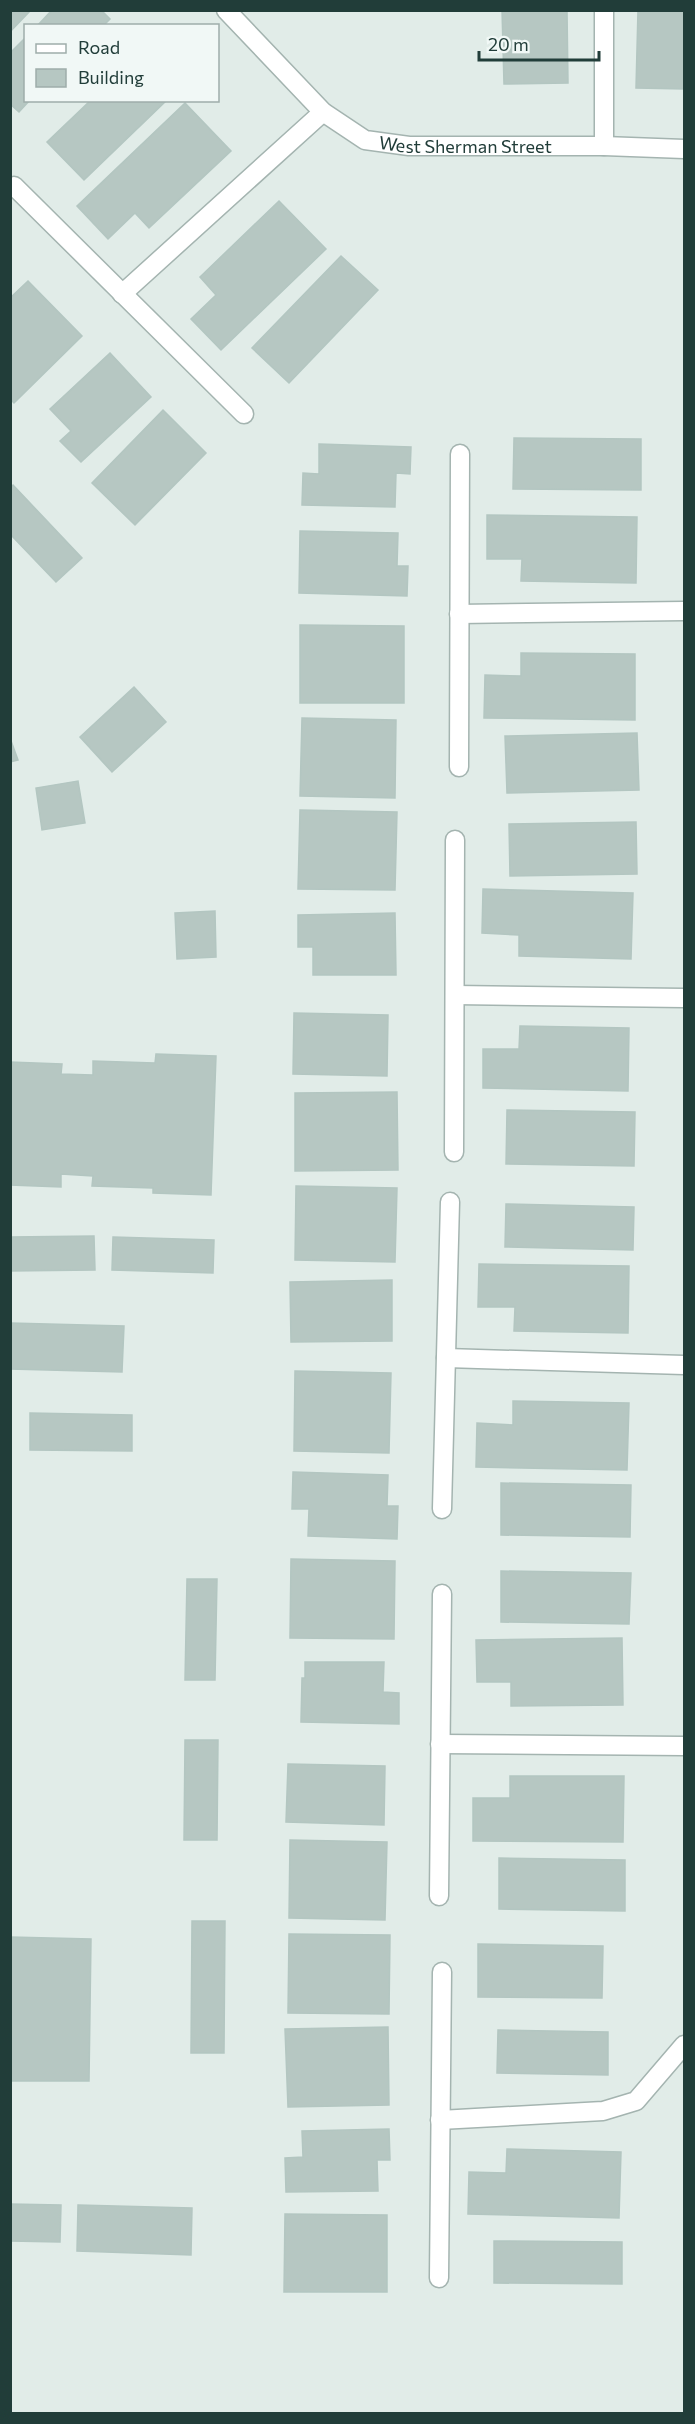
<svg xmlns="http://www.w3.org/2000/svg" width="695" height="2424" viewBox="0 0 695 2424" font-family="Commissioner,sans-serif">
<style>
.building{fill:#b6c7c2;stroke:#b3c6c1;stroke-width:1.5}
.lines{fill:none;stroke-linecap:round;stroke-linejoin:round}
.street-casing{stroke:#a4b4b0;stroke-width:21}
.street{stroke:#fff;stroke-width:18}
.labels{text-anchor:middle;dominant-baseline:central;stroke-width:4.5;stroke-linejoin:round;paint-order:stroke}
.street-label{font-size:18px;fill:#213d39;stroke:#f1f8f6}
</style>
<rect width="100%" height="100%" fill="#e1ece8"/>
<g class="building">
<path d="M 10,10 L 31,10 L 10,32 Z"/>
<path d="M 52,10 L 101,10 L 110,19 L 103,26 L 37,26 Z"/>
<path d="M 502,10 L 567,10 L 568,83 L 504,84 Z"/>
<path d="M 638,10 L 684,10 L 684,89 L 636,88 Z"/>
<path d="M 26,37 L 26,100 L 30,100 L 19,112 L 10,104 L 10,53 Z"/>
<path d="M 91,100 L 167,100 L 84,180 L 47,142 Z"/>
<path d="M 185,103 L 231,151 L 149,228 L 135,213 L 108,239 L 77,206 Z"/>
<path d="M 279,201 L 326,249 L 221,350 L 191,319 L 216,295 L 200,277 Z"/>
<path d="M 341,256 L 378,290 L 289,383 L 252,348 Z"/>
<path d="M 28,281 L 82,336 L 14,403 L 10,399 L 10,298 Z"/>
<path d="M 110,353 L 151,397 L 81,462 L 60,441 L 71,431 L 50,409 Z"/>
<path d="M 163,410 L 206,453 L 135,525 L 92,483 Z"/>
<path d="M 514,438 L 641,439 L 641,490 L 513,489 Z"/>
<path d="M 319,444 L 411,447 L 410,474 L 396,473 L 395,507 L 302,505 L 303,473 L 319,474 Z"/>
<path d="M 13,485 L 82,558 L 56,582 L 10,534 L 10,488 Z"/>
<path d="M 487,515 L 637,517 L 636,583 L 521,581 L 522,559 L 487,559 Z"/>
<path d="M 300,531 L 398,533 L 397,566 L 408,566 L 407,596 L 299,593 Z"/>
<path d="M 300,625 L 404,626 L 404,703 L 300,703 Z"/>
<path d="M 521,653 L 635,654 L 635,720 L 484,718 L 485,675 L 521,676 Z"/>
<path d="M 134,687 L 166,722 L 112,772 L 80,737 Z"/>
<path d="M 302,718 L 396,720 L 395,798 L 300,796 Z"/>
<path d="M 637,733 L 639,790 L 507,793 L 505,736 Z"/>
<path d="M 10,738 L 18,760 L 10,762 Z"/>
<path d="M 78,781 L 85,823 L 42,830 L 36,788 Z"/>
<path d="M 300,810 L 397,812 L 395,890 L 298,889 Z"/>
<path d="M 636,822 L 637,874 L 510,876 L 509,824 Z"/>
<path d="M 483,889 L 633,893 L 631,959 L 519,956 L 519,935 L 482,933 Z"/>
<path d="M 215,911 L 216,957 L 177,959 L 175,913 Z"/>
<path d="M 395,913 L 396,975 L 313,975 L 313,947 L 298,947 L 298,915 Z"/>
<path d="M 294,1013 L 388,1015 L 387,1076 L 293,1074 Z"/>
<path d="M 520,1026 L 629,1028 L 628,1091 L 483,1088 L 483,1049 L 519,1049 Z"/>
<path d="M 156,1054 L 216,1056 L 211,1195 L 153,1193 L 153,1188 L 92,1186 L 93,1176 L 61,1174 L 61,1187 L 10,1185 L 10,1062 L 62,1064 L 61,1074 L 93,1075 L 93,1061 L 155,1063 Z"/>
<path d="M 397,1092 L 398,1170 L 295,1171 L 295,1093 Z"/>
<path d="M 507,1110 L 635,1112 L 634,1166 L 506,1164 Z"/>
<path d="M 296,1186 L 397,1188 L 395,1262 L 295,1260 Z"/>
<path d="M 506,1204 L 634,1207 L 633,1250 L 505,1247 Z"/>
<path d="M 94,1236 L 95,1270 L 10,1271 L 10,1237 Z"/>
<path d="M 113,1237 L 214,1240 L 213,1273 L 112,1270 Z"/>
<path d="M 479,1264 L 629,1266 L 628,1333 L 514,1331 L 515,1307 L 478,1307 Z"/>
<path d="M 392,1280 L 392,1341 L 291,1342 L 290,1282 Z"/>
<path d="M 10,1323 L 124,1326 L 122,1372 L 10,1369 Z"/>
<path d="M 295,1371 L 391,1373 L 389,1453 L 294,1451 Z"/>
<path d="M 513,1401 L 629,1403 L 627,1470 L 476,1467 L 477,1423 L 513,1425 Z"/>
<path d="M 30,1413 L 132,1415 L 132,1451 L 30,1450 Z"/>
<path d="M 293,1472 L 388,1475 L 387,1506 L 398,1506 L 397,1539 L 308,1536 L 309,1509 L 292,1509 Z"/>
<path d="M 501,1483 L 631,1485 L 630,1537 L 501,1535 Z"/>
<path d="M 291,1559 L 395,1561 L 394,1639 L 290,1638 Z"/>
<path d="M 501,1571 L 631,1573 L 629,1624 L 501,1622 Z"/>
<path d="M 187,1579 L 217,1579 L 215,1680 L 185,1680 Z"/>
<path d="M 622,1638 L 623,1705 L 511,1706 L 511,1682 L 477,1682 L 476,1640 Z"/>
<path d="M 305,1662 L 384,1662 L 383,1692 L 399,1693 L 399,1724 L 301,1722 L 302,1678 L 305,1678 Z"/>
<path d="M 185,1740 L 218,1740 L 217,1840 L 184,1840 Z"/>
<path d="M 288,1764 L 385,1766 L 384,1825 L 286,1822 Z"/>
<path d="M 510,1776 L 624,1776 L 623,1842 L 473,1841 L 473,1798 L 510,1798 Z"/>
<path d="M 290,1840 L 387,1842 L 385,1920 L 289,1918 Z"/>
<path d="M 499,1858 L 625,1860 L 625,1911 L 499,1909 Z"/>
<path d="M 192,1921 L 225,1921 L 224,2053 L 191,2053 Z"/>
<path d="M 289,1934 L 390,1935 L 389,2014 L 288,2013 Z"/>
<path d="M 10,1937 L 91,1939 L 89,2081 L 10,2081 Z"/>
<path d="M 478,1944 L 603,1946 L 602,1998 L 478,1997 Z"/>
<path d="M 388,2027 L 389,2105 L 288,2107 L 285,2029 Z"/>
<path d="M 498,2030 L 608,2032 L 608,2075 L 497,2073 Z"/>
<path d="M 389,2129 L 390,2160 L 377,2160 L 378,2191 L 286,2192 L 285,2158 L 303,2157 L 302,2131 Z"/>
<path d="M 507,2149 L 621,2152 L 619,2218 L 468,2214 L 469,2172 L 506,2173 Z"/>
<path d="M 10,2204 L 61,2205 L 60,2242 L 10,2241 Z"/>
<path d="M 78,2205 L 192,2208 L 191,2255 L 77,2251 Z"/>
<path d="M 285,2214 L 387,2215 L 387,2292 L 284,2292 Z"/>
<path d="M 494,2241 L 622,2242 L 622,2284 L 494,2283 Z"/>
</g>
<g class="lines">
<g class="street-casing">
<g id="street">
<path id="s1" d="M 226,10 L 323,112 L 365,140 L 409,146 L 604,146 L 684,149"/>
<path d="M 604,10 L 604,146"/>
<path d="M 14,186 L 244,414"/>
<path d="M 122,294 L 323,112"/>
<path d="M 459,614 L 684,611"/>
<path d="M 459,767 L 460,454"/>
<path d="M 455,995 L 684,998"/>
<path d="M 454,1152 L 455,840"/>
<path d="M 446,1358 L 684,1365"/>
<path d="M 442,1509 L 450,1202"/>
<path d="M 440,1744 L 684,1746"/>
<path d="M 439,1896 L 442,1594"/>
<path d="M 440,2120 L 603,2111 L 636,2101 L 684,2045"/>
<path d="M 439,2278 L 442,1972"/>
</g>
</g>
<use href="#street" class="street"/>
</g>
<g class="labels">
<g class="street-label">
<text stroke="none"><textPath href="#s1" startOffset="292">West Sherman Street</textPath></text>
</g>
</g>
<rect width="695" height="2424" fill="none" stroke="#213d39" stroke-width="24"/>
<rect x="24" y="24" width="195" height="78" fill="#f1f8f6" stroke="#9eadaa" stroke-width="1.5"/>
<rect x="36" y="44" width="30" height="9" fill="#ffffff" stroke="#9eadaa" stroke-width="1.5"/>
<text x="78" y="54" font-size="18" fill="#213d39">Road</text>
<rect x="36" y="69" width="30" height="18" fill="#b6c7c2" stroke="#9eadaa" stroke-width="1.5"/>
<text x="78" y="84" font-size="18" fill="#213d39">Building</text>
<path d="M479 51v9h120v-9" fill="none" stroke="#213d39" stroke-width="3"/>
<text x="488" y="51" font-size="18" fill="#213d39" stroke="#f1f8f6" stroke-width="4.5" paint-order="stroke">20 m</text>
</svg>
